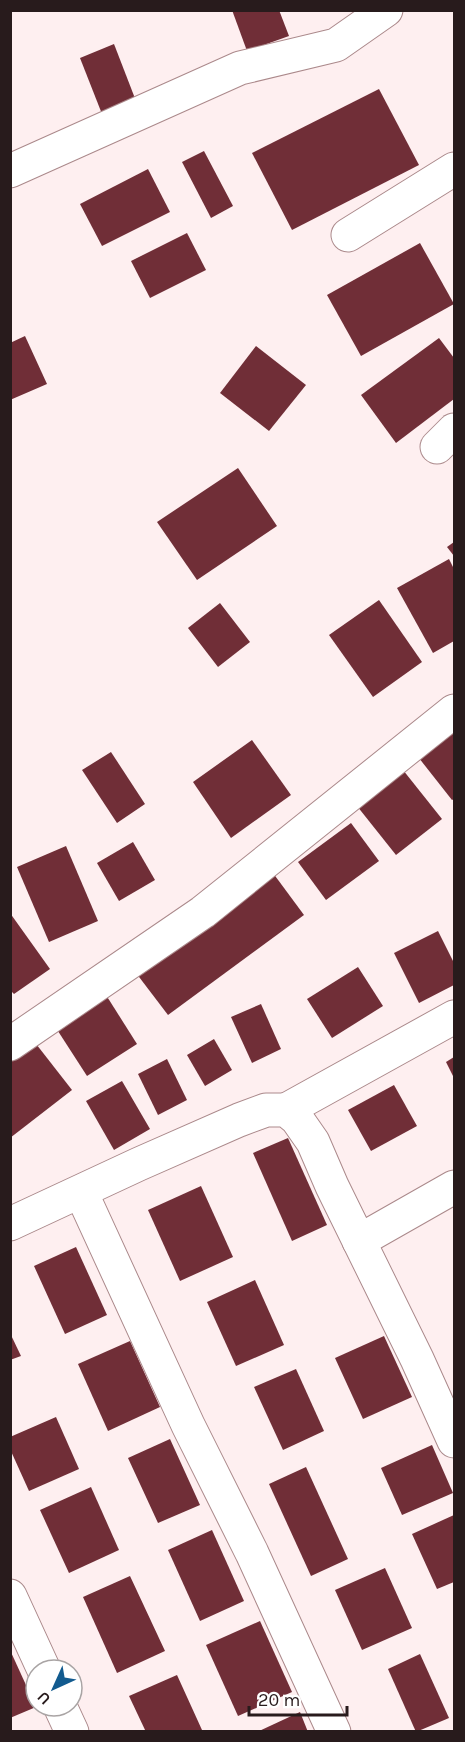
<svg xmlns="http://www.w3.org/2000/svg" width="465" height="1742" viewBox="0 0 465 1742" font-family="Karla,sans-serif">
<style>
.building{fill:#702e37}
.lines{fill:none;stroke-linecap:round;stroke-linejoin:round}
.minor-casing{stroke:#ab898b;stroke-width:35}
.minor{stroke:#fff;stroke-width:33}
</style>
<rect width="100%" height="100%" fill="#feeff0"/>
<g class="building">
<path d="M 232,10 L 279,10 L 289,36 L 247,51 Z"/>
<path d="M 114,44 L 136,101 L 102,114 L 80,58 Z"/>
<path d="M 379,89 L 419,165 L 292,230 L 252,153 Z"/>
<path d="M 204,151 L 233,206 L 211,218 L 182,162 Z"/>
<path d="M 148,169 L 170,212 L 102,246 L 80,204 Z"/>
<path d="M 187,233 L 206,270 L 150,298 L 131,261 Z"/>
<path d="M 420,243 L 454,304 L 361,356 L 327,295 Z"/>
<path d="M 25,336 L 47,384 L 10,400 L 10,343 Z"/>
<path d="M 439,338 L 454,358 L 454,399 L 396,443 L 361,395 Z"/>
<path d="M 256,346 L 306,385 L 269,431 L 220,393 Z"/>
<path d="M 238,468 L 277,526 L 197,580 L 157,522 Z"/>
<path d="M 454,542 L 454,556 L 447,547 Z"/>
<path d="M 449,559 L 454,569 L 454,641 L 433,653 L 397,588 Z"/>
<path d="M 379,600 L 422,662 L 373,697 L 329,635 Z"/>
<path d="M 220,603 L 250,642 L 218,667 L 188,628 Z"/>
<path d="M 454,722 L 454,799 L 452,800 L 415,753 Z"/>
<path d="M 252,740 L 291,795 L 231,838 L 193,782 Z"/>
<path d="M 111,752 L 145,804 L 117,823 L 82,770 Z"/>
<path d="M 403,770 L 442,819 L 396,855 L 357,806 Z"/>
<path d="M 351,823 L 379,861 L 326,900 L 298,862 Z"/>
<path d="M 133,842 L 155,880 L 119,901 L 97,863 Z"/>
<path d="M 66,846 L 98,921 L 49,942 L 17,867 Z"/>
<path d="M 270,869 L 304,915 L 168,1015 L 133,969 Z"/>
<path d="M 10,913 L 50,969 L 14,994 L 10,990 Z"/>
<path d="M 438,931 L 454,963 L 454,985 L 419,1003 L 394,953 Z"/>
<path d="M 358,967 L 383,1006 L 332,1038 L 307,999 Z"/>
<path d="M 106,995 L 137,1044 L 87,1076 L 56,1028 Z"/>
<path d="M 261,1004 L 281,1049 L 252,1063 L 231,1017 Z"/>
<path d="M 214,1039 L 232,1070 L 205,1086 L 187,1055 Z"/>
<path d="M 33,1040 L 72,1090 L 10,1138 L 10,1058 Z"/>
<path d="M 454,1057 L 454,1078 L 446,1062 Z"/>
<path d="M 167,1059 L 187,1100 L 158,1115 L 138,1074 Z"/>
<path d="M 122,1081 L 150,1129 L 114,1150 L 86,1101 Z"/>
<path d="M 394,1085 L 417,1126 L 371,1151 L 348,1110 Z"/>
<path d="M 288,1138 L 327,1225 L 292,1241 L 253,1153 Z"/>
<path d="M 201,1186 L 233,1257 L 180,1281 L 148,1210 Z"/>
<path d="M 76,1247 L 107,1315 L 65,1334 L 34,1266 Z"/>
<path d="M 255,1280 L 284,1345 L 236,1366 L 207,1302 Z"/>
<path d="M 10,1333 L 21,1356 L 10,1360 Z"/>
<path d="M 384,1336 L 412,1397 L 363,1419 L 335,1358 Z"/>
<path d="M 130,1341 L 160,1407 L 108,1431 L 78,1364 Z"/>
<path d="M 296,1369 L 324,1431 L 283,1450 L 254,1387 Z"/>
<path d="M 56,1417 L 79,1469 L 29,1491 L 10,1449 L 10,1437 Z"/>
<path d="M 170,1439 L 200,1505 L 158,1523 L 128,1458 Z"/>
<path d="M 432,1445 L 453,1493 L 402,1515 L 381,1468 Z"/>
<path d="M 306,1467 L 348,1559 L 311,1576 L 269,1484 Z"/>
<path d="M 91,1487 L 119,1550 L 69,1573 L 40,1510 Z"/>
<path d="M 454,1515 L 454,1582 L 437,1589 L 412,1534 Z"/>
<path d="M 212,1530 L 244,1601 L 200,1621 L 168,1550 Z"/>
<path d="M 385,1568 L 412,1628 L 362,1650 L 335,1590 Z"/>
<path d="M 130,1576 L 165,1651 L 117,1673 L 83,1597 Z"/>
<path d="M 260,1621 L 292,1692 L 238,1716 L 206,1645 Z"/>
<path d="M 10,1650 L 36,1707 L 10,1718 Z"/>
<path d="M 420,1654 L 449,1718 L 416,1732 L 388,1669 Z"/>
<path d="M 177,1675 L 202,1730 L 198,1732 L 146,1732 L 129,1696 Z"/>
<path d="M 300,1712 L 308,1732 L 257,1732 Z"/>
</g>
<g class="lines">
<g class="minor-casing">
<g id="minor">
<path d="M 10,171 L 240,68 L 336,45 L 386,10"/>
<path d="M 348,235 L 454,169"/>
<path d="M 437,447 L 454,430"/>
<path d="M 10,1044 L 203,912 L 454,711"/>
<path d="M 286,1110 L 454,1017"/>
<path d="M 81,1192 L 188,1425 L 252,1553 L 334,1732"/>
<path d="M 10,1224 L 139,1164 L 239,1120 L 266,1110 L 286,1110 L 297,1119 L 313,1142 L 332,1186 L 417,1359 L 454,1441"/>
<path d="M 359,1241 L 454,1187"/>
<path d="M 10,1596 L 44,1670"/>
<path d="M 60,1706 L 72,1732"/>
</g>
</g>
<use href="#minor" class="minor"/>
</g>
<rect width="465" height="1742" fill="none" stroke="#281b1c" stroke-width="24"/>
<g transform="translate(54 1688) rotate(225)"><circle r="28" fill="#ffffff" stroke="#a9a4a4" stroke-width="1.5"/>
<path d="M0-4.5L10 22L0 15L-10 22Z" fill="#125b8f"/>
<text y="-9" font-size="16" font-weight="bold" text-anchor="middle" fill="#281b1c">U</text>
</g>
<path d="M249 1706v9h98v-9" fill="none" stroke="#281b1c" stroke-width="3"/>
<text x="258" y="1706" font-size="18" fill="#281b1c" stroke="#ffffff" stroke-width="4.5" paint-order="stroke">20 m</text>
</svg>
